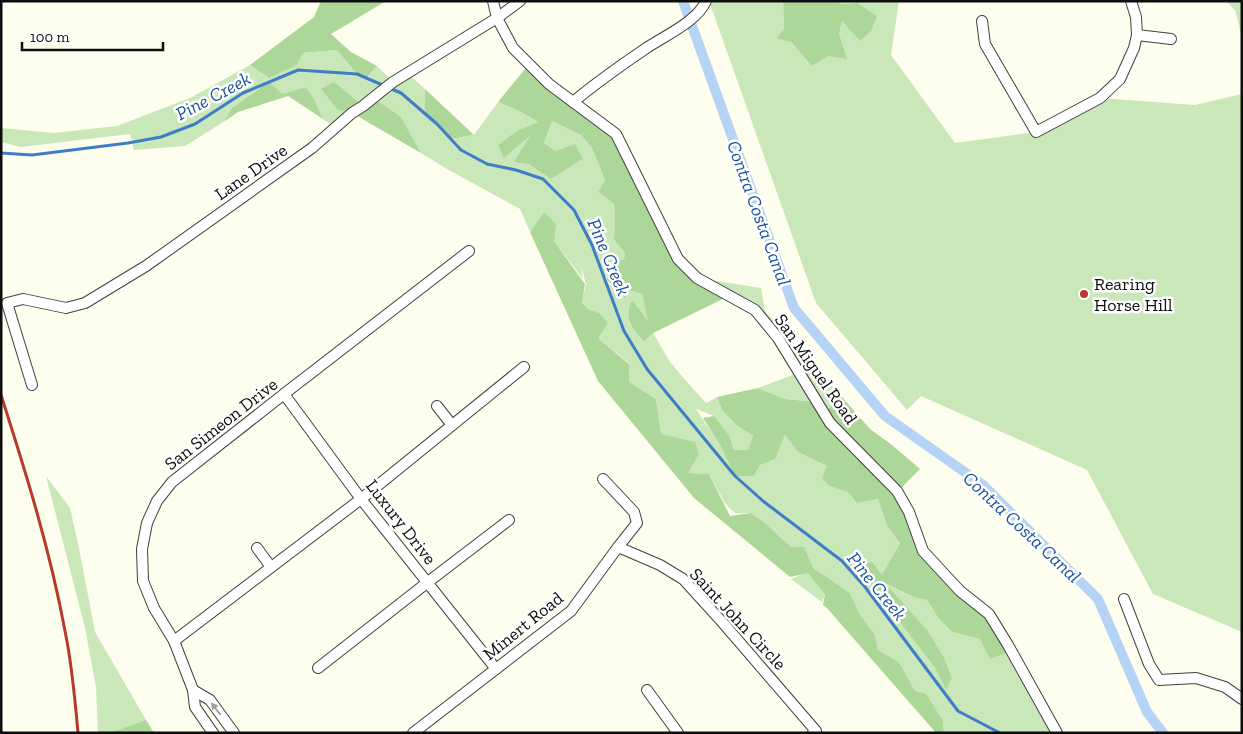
<svg xmlns="http://www.w3.org/2000/svg" width="1243" height="734" viewBox="0 0 1243 734" font-family="'Zilla Slab',serif">
<style>
.green{fill:#cae7b9}
.forest{fill:#acd799}
.lines{fill:none;stroke-linecap:round;stroke-linejoin:round}
.stream{stroke:#3f7dc8;stroke-width:3}
.canal{stroke:#b5d3f4;stroke-width:10}
.minor-casing{stroke:#404040;stroke-width:12}
.minor{stroke:#fff;stroke-width:10}
.rail{stroke:#b8392b;stroke-width:3}
.oneway{fill:#9e9e9e}
.poi-dot{fill:#b8392b;stroke:#fff;stroke-width:2}
.labels{text-anchor:middle;dominant-baseline:central;stroke-width:5;stroke-linejoin:round;paint-order:stroke}
.street-label{font-size:18px;fill:#0d0d0d;stroke:#fff}
.poi-label{font-size:18px;fill:#0d0d0d;stroke:#fff;text-anchor:start}
.water-label{font-size:19px;font-style:italic;fill:#1c509a;stroke:#fff}
</style>
<rect width="100%" height="100%" fill="#fefeee"/>
<g class="green">
<path d="M 709,1 L 783,1 L 784,29 L 791,42 L 812,66 L 829,56 L 839,34 L 842,20 L 860,41 L 857,3 L 842,4 L 838,1 L 899,1 L 891,55 L 955,143 L 1036,132 L 1100,98 L 1195,105 L 1242,94 L 1242,632 L 1153,594 L 1087,470 L 921,396 L 907,410 L 816,303 Z"/>
<path d="M 1226,1 L 1242,1 L 1242,37 L 1235,10 Z"/>
<path d="M 337,50 L 357,74 L 368,78 L 377,66 L 393,82 L 407,73 L 425,89 L 425,113 L 437,124 L 451,139 L 474,135 L 498,102 L 519,111 L 538,122 L 518,130 L 504,158 L 533,133 L 528,164 L 551,179 L 583,159 L 556,151 L 544,143 L 552,121 L 581,135 L 592,148 L 605,180 L 598,192 L 614,204 L 615,221 L 614,240 L 625,253 L 624,259 L 608,264 L 606,281 L 626,299 L 628,290 L 642,294 L 649,322 L 628,310 L 630,324 L 644,342 L 653,333 L 670,362 L 687,382 L 706,403 L 717,397 L 722,410 L 736,425 L 753,436 L 748,450 L 734,450 L 729,435 L 714,416 L 696,409 L 720,445 L 735,476 L 754,476 L 760,465 L 775,458 L 785,435 L 798,452 L 827,466 L 829,486 L 848,492 L 857,503 L 878,499 L 887,526 L 900,543 L 882,576 L 853,565 L 862,573 L 935,668 L 946,689 L 952,678 L 928,631 L 885,584 L 916,598 L 927,600 L 939,619 L 952,632 L 980,639 L 1011,651 L 1057,733 L 944,733 L 943,721 L 915,691 L 899,662 L 878,650 L 875,635 L 859,613 L 850,593 L 827,577 L 814,569 L 804,547 L 791,547 L 765,523 L 751,513 L 735,513 L 726,505 L 709,474 L 688,473 L 661,434 L 656,399 L 629,382 L 629,363 L 598,338 L 599,313 L 588,309 L 582,301 L 586,284 L 581,266 L 583,279 L 554,241 L 544,212 L 530,232 L 520,209 L 447,169 L 421,153 L 401,117 L 352,113 L 335,127 L 323,119 L 314,99 L 306,87 L 231,109 L 225,121 L 185,146 L 134,150 L 130,134 L 21,147 L 1,142 L 1,128 L 54,133 L 117,126 L 192,97 L 250,65 L 269,78 L 303,53 Z"/>
<path d="M 698,278 L 761,288 L 765,311 L 842,397 L 824,413 L 817,402 L 785,399 L 758,388 L 798,373 L 755,310 Z"/>
<path d="M 46,476 L 70,508 L 79,548 L 95,632 L 146,720 L 109,733 L 98,733 L 96,687 L 85,628 Z"/>
<path d="M 808,572 L 825,595 L 822,602 L 791,579 Z"/>
</g>
<g class="forest">
<path d="M 321,1 L 386,1 L 331,34 L 351,52 L 377,66 L 367,78 L 357,74 L 337,50 L 303,53 L 297,65 L 269,78 L 250,65 L 314,17 Z"/>
<path d="M 783,1 L 838,1 L 842,4 L 857,3 L 877,16 L 871,31 L 860,41 L 842,21 L 839,34 L 847,59 L 829,56 L 812,66 L 791,42 L 777,38 L 784,29 Z"/>
<path d="M 529,64 L 616,134 L 678,259 L 729,296 L 653,333 L 644,342 C 632,327 623,320 632,300 L 648,321 L 642,294 L 628,290 L 626,299 L 607,280 L 608,264 L 624,259 L 625,253 L 614,240 L 615,221 L 614,204 L 598,192 L 605,180 L 592,148 L 581,135 L 552,121 L 544,143 L 556,151 L 575,144 L 583,159 L 551,179 L 528,164 L 514,162 L 531,135 L 504,158 L 498,145 L 518,130 L 538,122 L 519,111 L 498,102 Z"/>
<path d="M 269,82 L 282,94 L 306,87 L 314,99 L 323,119 L 288,96 L 238,112 L 225,121 L 231,109 Z"/>
<path d="M 334,82 L 363,106 L 373,98 L 401,117 L 421,153 L 352,113 L 338,110 L 321,89 Z"/>
<path d="M 425,89 L 474,135 L 451,139 L 437,124 L 425,113 Z"/>
<path d="M 544,212 L 556,224 L 554,241 L 585,284 L 582,302 L 588,309 L 599,313 L 608,323 L 598,338 L 629,364 L 629,382 L 656,399 L 661,434 L 695,442 L 699,454 L 688,473 L 709,474 L 730,516 L 751,513 L 765,523 L 791,547 L 804,547 L 814,569 L 827,577 L 850,593 L 859,613 L 875,635 L 878,650 L 899,662 L 915,691 L 926,694 L 943,721 L 944,733 L 936,733 L 827,608 L 823,605 L 825,595 L 808,573 L 790,577 L 694,498 L 598,381 L 530,232 Z"/>
<path d="M 758,388 L 785,399 L 817,402 L 824,413 L 842,397 L 870,429 L 892,445 L 920,469 L 898,491 L 927,554 L 989,614 L 1011,651 L 990,659 L 980,639 L 952,632 L 939,619 L 927,600 L 916,598 L 886,584 L 928,631 L 944,658 L 952,678 L 946,690 L 935,668 L 862,573 L 853,564 L 872,562 L 882,575 L 900,543 L 887,526 L 878,499 L 857,503 L 848,492 L 829,486 L 822,478 L 827,466 L 798,452 L 785,435 L 775,459 L 760,465 L 754,476 L 735,476 L 720,445 L 703,418 L 714,416 L 729,435 L 734,450 L 748,450 L 753,436 L 736,425 L 722,410 L 717,397 Z"/>
<path d="M 146,720 L 154,733 L 109,733 Z"/>
</g>
<g class="lines">
<path class="stream" d="M 1,153 L 32,155 L 128,143 L 161,137 L 195,124 L 243,93 L 298,70 L 357,74 L 401,93 L 437,124 L 461,150 L 487,164 L 516,170 L 543,179 L 574,210 L 592,245 L 624,331 L 647,369 L 735,476 L 763,501 L 842,561 L 865,587 L 958,711 L 1000,733"/>
<path class="canal" d="M 683,1 L 794,308 L 885,416 L 983,485 L 1098,599 L 1147,712 L 1163,733"/>
<g class="minor-casing">
<g id="minor">
<path d="M 493,1 L 497,18 L 513,48 L 549,84 L 616,134 L 678,259 L 697,278 L 755,310 L 778,338 L 830,423 L 897,491 L 909,512 L 923,551 L 960,591 L 989,614 L 1008,645 L 1057,733"/>
<path d="M 982,21 L 985,44 L 1036,132 L 1100,98 L 1120,79 L 1134,48 L 1137,35 L 1136,17 L 1131,1"/>
<path d="M 1137,35 L 1171,39"/>
<path d="M 573,102 C 596,83 620,66 645,49 C 664,36 697,22 706,1"/>
<path d="M 32,385 L 7,303 L 23,299 L 66,308 L 85,303 L 146,266 L 312,148 L 352,113 L 363,106 L 393,82 L 497,18 L 520,1"/>
<path d="M 284,394 L 361,499 L 496,669"/>
<path d="M 437,406 L 452,425"/>
<path d="M 618,547 L 660,565 L 683,579 L 723,623 L 816,731 L 813,733"/>
<path d="M 257,548 L 271,567"/>
<path d="M 1124,599 L 1149,664 L 1159,680 L 1196,678 L 1225,687 L 1242,699"/>
<path d="M 174,641 L 361,499 L 524,367"/>
<path d="M 318,668 L 428,582 L 509,520"/>
<path d="M 193,690 L 210,700 L 234,733"/>
<path d="M 647,690 L 678,733"/>
<path d="M 213,733 L 195,707 L 193,690 L 174,641 L 154,608 L 143,581 L 142,549 L 147,523 L 157,501 L 172,482 L 284,394 L 469,251"/>
<path d="M 413,733 L 571,611 L 618,547 L 637,523 L 634,512 L 603,479"/>
</g>
</g>
<use href="#minor" class="minor"/>
<path class="rail" d="M 1,395 C 26,473 50,550 65,631 C 72,664 75,699 78,733"/>
</g>
<defs><path id="oneway-solid" d="M-6-.8H1V-3.2L6.5 0L1 3.2V.8H-6Z" transform="scale(1.25)"/></defs>
<use class="oneway" href="#oneway-solid" transform="translate(216 709) rotate(-127)"/>
<circle class="poi-dot" cx="1084" cy="294" r="5"/>
<g class="labels">
<g class="street-label">
<text transform="translate(251 172) rotate(-35)">Lane Drive</text>
<text transform="translate(816 369) rotate(55)">San Miguel Road</text>
<text transform="translate(221 424) rotate(-38)">San Simeon Drive</text>
<text transform="translate(401 522) rotate(52)">Luxury Drive</text>
<text transform="translate(738 619) rotate(47)">Saint John Circle</text>
<text transform="translate(523 626) rotate(-39)">Minert Road</text>
</g>
<g class="poi-label">
<text x="1094" y="284">Rearing<tspan x="1094" dy="21">Horse Hill</tspan></text>
</g>
<g class="water-label">
<text transform="translate(213 96) rotate(-28)">Pine Creek</text>
<text transform="translate(759 213) rotate(70)">Contra Costa Canal</text>
<text transform="translate(609 257) rotate(67)">Pine Creek</text>
<text transform="translate(1022 527) rotate(43)">Contra Costa Canal</text>
<text transform="translate(877 586) rotate(51)">Pine Creek</text>
</g>
</g>
<rect width="1243" height="734" fill="none" stroke="#0d0d0d" stroke-width="5"/>
<path d="M22 42v8h141v-8" fill="none" stroke="#0d0d0d" stroke-width="2.5"/>
<text x="30" y="42" font-size="15" fill="#0d0d0d" stroke="#ffffff" stroke-width="4" paint-order="stroke">100 m</text>
</svg>
